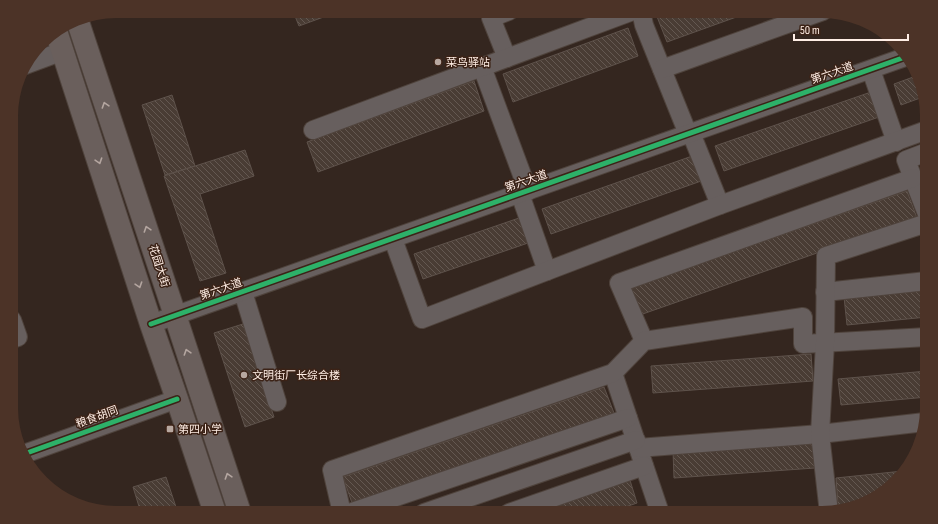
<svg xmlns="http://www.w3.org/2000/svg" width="938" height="524" viewBox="0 0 938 524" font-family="'Sofia Sans Condensed','Noto Sans SC',sans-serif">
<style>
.building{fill:url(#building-back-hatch);stroke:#5e524b}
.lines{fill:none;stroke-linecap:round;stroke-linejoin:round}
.minor-casing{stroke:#4f433c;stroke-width:20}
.major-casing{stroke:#4f433c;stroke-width:24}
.minor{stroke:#675f5e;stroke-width:18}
.major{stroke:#6a5f5c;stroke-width:22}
.cycleway-casing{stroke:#3c2317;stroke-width:8}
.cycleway{stroke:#2db169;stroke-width:5}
.oneway{stroke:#b4a6a0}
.poi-dot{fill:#b8a8a0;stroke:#3c2317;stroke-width:1.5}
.labels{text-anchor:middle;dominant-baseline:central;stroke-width:3;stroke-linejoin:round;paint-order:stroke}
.poi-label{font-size:11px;fill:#ffeee5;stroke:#3c2317;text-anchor:start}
.street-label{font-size:11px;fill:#ffeee5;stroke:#3c2317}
</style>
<defs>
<pattern id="building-back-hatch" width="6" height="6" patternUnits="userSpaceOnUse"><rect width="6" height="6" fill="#493c34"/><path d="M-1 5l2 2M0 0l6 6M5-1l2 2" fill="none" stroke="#645851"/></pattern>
</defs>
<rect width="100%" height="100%" fill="#34261f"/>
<g class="building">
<path d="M 293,11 L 340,11 L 299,26 Z"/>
<path d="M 664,11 L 753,11 L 667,42 L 656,14 Z"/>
<path d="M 628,28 L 638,56 L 513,102 L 503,74 Z"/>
<path d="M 916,76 L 923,97 L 901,105 L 894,84 Z"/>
<path d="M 474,81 L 484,111 L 318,172 L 307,142 Z"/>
<path d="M 871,92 L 879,117 L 724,171 L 715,146 Z"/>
<path d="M 172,95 L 195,166 L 165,175 L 142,105 Z"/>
<path d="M 245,150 L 254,176 L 200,194 L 226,273 L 200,281 L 164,176 Z"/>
<path d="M 695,155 L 704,180 L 551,234 L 542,209 Z"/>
<path d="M 927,166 L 927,183 L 921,168 Z"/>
<path d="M 907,191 L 917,218 L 637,316 L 627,289 Z"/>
<path d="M 522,217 L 531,242 L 423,279 L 414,254 Z"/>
<path d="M 927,290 L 927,317 L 847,325 L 844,297 Z"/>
<path d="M 243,324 L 274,417 L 245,427 L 214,333 Z"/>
<path d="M 811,354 L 813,381 L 653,393 L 651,366 Z"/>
<path d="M 927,371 L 927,397 L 841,405 L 838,379 Z"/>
<path d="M 604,387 L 614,413 L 352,503 L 343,477 Z"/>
<path d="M 813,441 L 815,468 L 674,478 L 673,451 Z"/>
<path d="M 903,471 L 880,495 L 857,503 L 838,505 L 836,478 Z"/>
<path d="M 166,477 L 178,513 L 141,513 L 133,487 Z"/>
<path d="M 629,477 L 637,503 L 608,513 L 525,513 Z"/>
</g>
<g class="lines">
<g class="minor-casing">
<g id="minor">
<path d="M 641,11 L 644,25 L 688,134"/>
<path d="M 507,58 L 491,18 L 509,11"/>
<path d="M 25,65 L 63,51"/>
<path d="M 482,67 L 528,191"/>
<path d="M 662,69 L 823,11"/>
<path d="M 871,70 L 896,142"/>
<path d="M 313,130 L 633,11"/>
<path d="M 691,133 L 720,205"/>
<path d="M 927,152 L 906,160 L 927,214"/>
<path d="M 520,194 L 547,271"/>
<path d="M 393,239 L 422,319 L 547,271 L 720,205 L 927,130"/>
<path d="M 243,292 L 277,402"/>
<path d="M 825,292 L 927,281"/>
<path d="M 12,320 L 18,337 L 12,339"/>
<path d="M 151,324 L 908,56"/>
<path d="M 644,341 L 619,283 L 913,178"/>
<path d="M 613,373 L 660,513"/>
<path d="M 638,448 L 820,434 L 925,422"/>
<path d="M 24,454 L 177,399"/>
<path d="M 342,513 L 332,470 L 613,373 L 644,341 L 803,317 L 803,344 L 927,337"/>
<path d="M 349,513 L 628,418"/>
<path d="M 424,513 L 636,440"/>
<path d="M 509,513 L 644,466"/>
<path d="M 829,513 L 820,434 L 825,343 L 826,256 L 927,223"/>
</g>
</g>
<g class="major-casing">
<g id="major">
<path d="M 77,19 L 175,315 L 240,513"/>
<path d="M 56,31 L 151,324 L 177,399 L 215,513"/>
</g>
</g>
<use href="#minor" class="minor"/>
<use href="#major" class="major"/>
<g class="cycleway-casing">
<g id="cycleway">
<path d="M 151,324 L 908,56"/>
<path d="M 24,454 L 177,399"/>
</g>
</g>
<use href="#cycleway" class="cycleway"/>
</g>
<defs><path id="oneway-chevron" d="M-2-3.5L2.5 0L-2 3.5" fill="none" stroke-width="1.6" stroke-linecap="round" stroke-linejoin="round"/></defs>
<g class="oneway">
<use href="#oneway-chevron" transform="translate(105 105) rotate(-108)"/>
<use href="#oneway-chevron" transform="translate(99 161) rotate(72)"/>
<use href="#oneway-chevron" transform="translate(147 229) rotate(-108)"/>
<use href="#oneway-chevron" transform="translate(139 285) rotate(72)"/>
<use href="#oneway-chevron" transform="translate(187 352) rotate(-108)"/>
<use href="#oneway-chevron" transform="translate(228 476) rotate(-108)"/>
</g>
<g class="poi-dot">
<circle cx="438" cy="62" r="4"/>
<circle cx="244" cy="375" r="4"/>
<rect x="166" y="425" width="8" height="8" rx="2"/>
</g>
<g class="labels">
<g class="poi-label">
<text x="446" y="62">菜鸟驿站</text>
<text x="252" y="375">文明街厂长综合楼</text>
<text x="178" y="429">第四小学</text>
</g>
<g class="street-label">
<text transform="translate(832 73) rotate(-19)">第六大道</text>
<text transform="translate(526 181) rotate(-19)">第六大道</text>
<text transform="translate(159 266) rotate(72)">花园大街</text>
<text transform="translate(221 289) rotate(-19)">第六大道</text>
<text transform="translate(97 417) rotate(-20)">粮食胡同</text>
</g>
</g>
<path d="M0 0H938V524H0ZM116 18H822A98 98 0 0 1 920 116V408A98 98 0 0 1 822 506H116A98 98 0 0 1 18 408V116A98 98 0 0 1 116 18Z" fill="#4c3327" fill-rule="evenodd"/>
<path d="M794 34v6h114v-6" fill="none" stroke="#ffeee5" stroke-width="2"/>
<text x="800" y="34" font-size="12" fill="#ffeee5" stroke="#3c2317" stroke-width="3" paint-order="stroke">50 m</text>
</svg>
